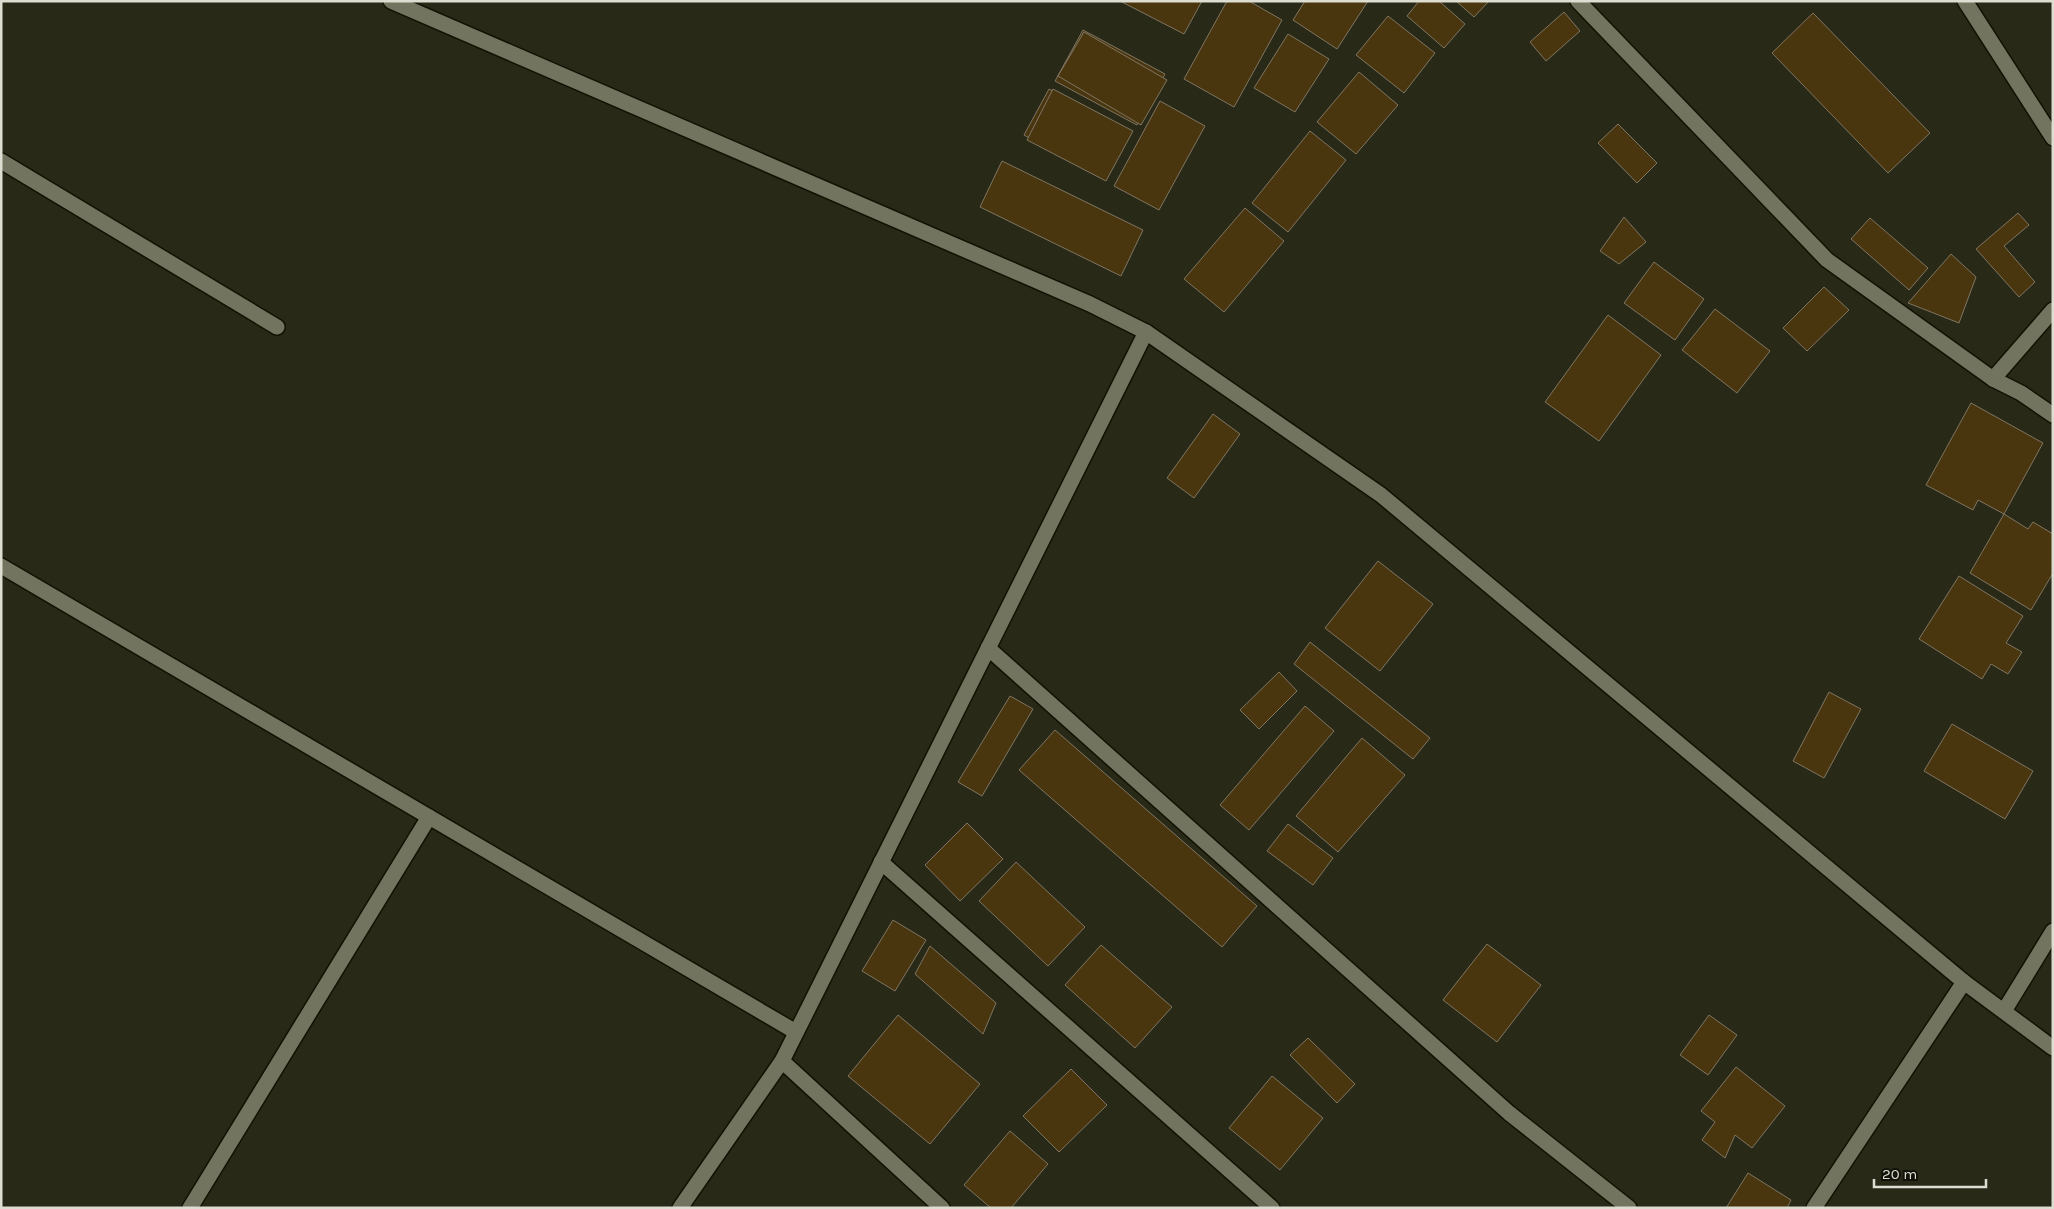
<svg xmlns="http://www.w3.org/2000/svg" width="2054" height="1209" viewBox="0 0 2054 1209" font-family="Karla,sans-serif">
<style>
.building{fill:#49360f;stroke:#7f7562}
.lines{fill:none;stroke-linecap:round;stroke-linejoin:round}
.minor-casing{stroke:#121203;stroke-width:18}
.minor{stroke:#73745f;stroke-width:15}
</style>
<rect width="100%" height="100%" fill="#292917"/>
<g class="building">
<path d="M 1120,1 L 1202,1 L 1184,34 Z"/>
<path d="M 1227,1 L 1249,1 L 1282,20 L 1234,107 L 1184,79 Z"/>
<path d="M 1305,1 L 1368,1 L 1337,49 L 1293,20 Z"/>
<path d="M 1419,1 L 1439,1 L 1465,24 L 1444,48 L 1407,16 Z"/>
<path d="M 1456,1 L 1489,1 L 1474,17 Z"/>
<path d="M 1564,12 L 1580,31 L 1546,61 L 1530,42 Z"/>
<path d="M 1813,13 L 1930,133 L 1888,173 L 1772,53 Z"/>
<path d="M 1388,16 L 1435,53 L 1404,93 L 1356,55 Z"/>
<path d="M 1083,30 L 1165,74 L 1137,125 L 1055,81 Z"/>
<path d="M 1084,32 L 1167,80 L 1141,125 L 1058,76 Z"/>
<path d="M 1288,34 L 1329,59 L 1295,112 L 1254,88 Z"/>
<path d="M 1359,72 L 1398,105 L 1356,154 L 1317,122 Z"/>
<path d="M 1049,89 L 1130,133 L 1105,179 L 1024,135 Z"/>
<path d="M 1053,89 L 1133,131 L 1106,181 L 1027,140 Z"/>
<path d="M 1160,101 L 1205,126 L 1159,210 L 1114,186 Z"/>
<path d="M 1618,124 L 1657,163 L 1637,183 L 1598,143 Z"/>
<path d="M 1310,131 L 1346,160 L 1288,232 L 1252,203 Z"/>
<path d="M 1002,161 L 1143,230 L 1121,276 L 980,207 Z"/>
<path d="M 1245,208 L 1284,241 L 1224,312 L 1184,279 Z"/>
<path d="M 2018,213 L 2029,225 L 2004,246 L 2035,282 L 2019,297 L 1976,249 Z"/>
<path d="M 1624,217 L 1646,242 L 1619,264 L 1600,251 Z"/>
<path d="M 1870,218 L 1928,268 L 1909,290 L 1851,239 Z"/>
<path d="M 1951,254 L 1976,277 L 1959,323 L 1908,303 Z"/>
<path d="M 1654,262 L 1704,299 L 1675,340 L 1624,303 Z"/>
<path d="M 1824,287 L 1849,310 L 1807,351 L 1783,328 Z"/>
<path d="M 1715,309 L 1770,351 L 1737,393 L 1682,350 Z"/>
<path d="M 1608,315 L 1661,355 L 1599,441 L 1545,402 Z"/>
<path d="M 1971,403 L 2043,443 L 2004,514 L 1978,500 L 1973,510 L 1926,485 Z"/>
<path d="M 1213,414 L 1240,434 L 1194,498 L 1167,478 Z"/>
<path d="M 2004,514 L 2028,529 L 2033,522 L 2053,534 L 2053,573 L 2031,610 L 1970,573 Z"/>
<path d="M 1378,561 L 1433,604 L 1380,671 L 1325,628 Z"/>
<path d="M 1959,576 L 2023,616 L 2006,643 L 2022,652 L 2008,674 L 1991,664 L 1982,679 L 1919,639 Z"/>
<path d="M 1310,642 L 1430,738 L 1413,759 L 1294,664 Z"/>
<path d="M 1279,672 L 1297,691 L 1259,729 L 1240,710 Z"/>
<path d="M 1829,692 L 1861,709 L 1824,778 L 1793,761 Z"/>
<path d="M 1010,696 L 1033,709 L 982,796 L 958,782 Z"/>
<path d="M 1305,706 L 1334,731 L 1249,830 L 1220,805 Z"/>
<path d="M 1952,724 L 2033,771 L 2005,819 L 1924,771 Z"/>
<path d="M 1055,730 L 1257,906 L 1222,947 L 1019,770 Z"/>
<path d="M 1362,738 L 1405,775 L 1338,852 L 1296,816 Z"/>
<path d="M 967,823 L 1003,859 L 960,901 L 925,865 Z"/>
<path d="M 1288,824 L 1333,858 L 1313,885 L 1267,851 Z"/>
<path d="M 1016,862 L 1085,927 L 1048,966 L 979,901 Z"/>
<path d="M 893,920 L 926,940 L 895,991 L 862,971 Z"/>
<path d="M 1487,944 L 1541,985 L 1497,1042 L 1443,1000 Z"/>
<path d="M 1101,945 L 1172,1007 L 1135,1048 L 1065,985 Z"/>
<path d="M 930,946 L 996,1003 L 983,1034 L 915,974 Z"/>
<path d="M 898,1015 L 980,1084 L 930,1144 L 848,1076 Z"/>
<path d="M 1709,1015 L 1737,1035 L 1708,1075 L 1680,1055 Z"/>
<path d="M 1308,1038 L 1355,1084 L 1337,1103 L 1290,1055 Z"/>
<path d="M 1736,1067 L 1785,1106 L 1752,1148 L 1735,1135 L 1725,1158 L 1702,1140 L 1715,1122 L 1701,1111 Z"/>
<path d="M 1071,1069 L 1107,1105 L 1059,1152 L 1023,1116 Z"/>
<path d="M 1272,1076 L 1323,1118 L 1280,1170 L 1229,1128 Z"/>
<path d="M 1010,1131 L 1048,1164 L 1011,1208 L 991,1208 L 964,1185 Z"/>
<path d="M 1748,1173 L 1791,1200 L 1787,1208 L 1726,1208 Z"/>
</g>
<g class="lines">
<g class="minor-casing">
<g id="minor">
<path d="M 391,1 L 1090,304 L 1146,332 L 1381,495 L 1964,982 L 2053,1048"/>
<path d="M 1578,1 L 1827,260 L 1993,379 L 2021,393 L 2053,415"/>
<path d="M 1965,1 L 2053,138"/>
<path d="M 1,161 L 277,327"/>
<path d="M 1993,379 L 2053,310"/>
<path d="M 1,566 L 796,1032"/>
<path d="M 988,648 L 1509,1113 L 1629,1208"/>
<path d="M 881,862 L 1272,1208"/>
<path d="M 2004,1011 L 2053,931"/>
<path d="M 782,1061 L 942,1208"/>
<path d="M 190,1208 L 429,817"/>
<path d="M 680,1208 L 782,1061 L 1146,332"/>
<path d="M 1814,1208 L 1964,982"/>
</g>
</g>
<use href="#minor" class="minor"/>
</g>
<rect width="2054" height="1209" fill="none" stroke="#ddddd1" stroke-width="5"/>
<path d="M1874 1179v8h112v-8" fill="none" stroke="#ddddd1" stroke-width="2.5"/>
<text x="1882" y="1179" font-size="15" fill="#ddddd1" stroke="#111209" stroke-width="4" paint-order="stroke">20 m</text>
</svg>
